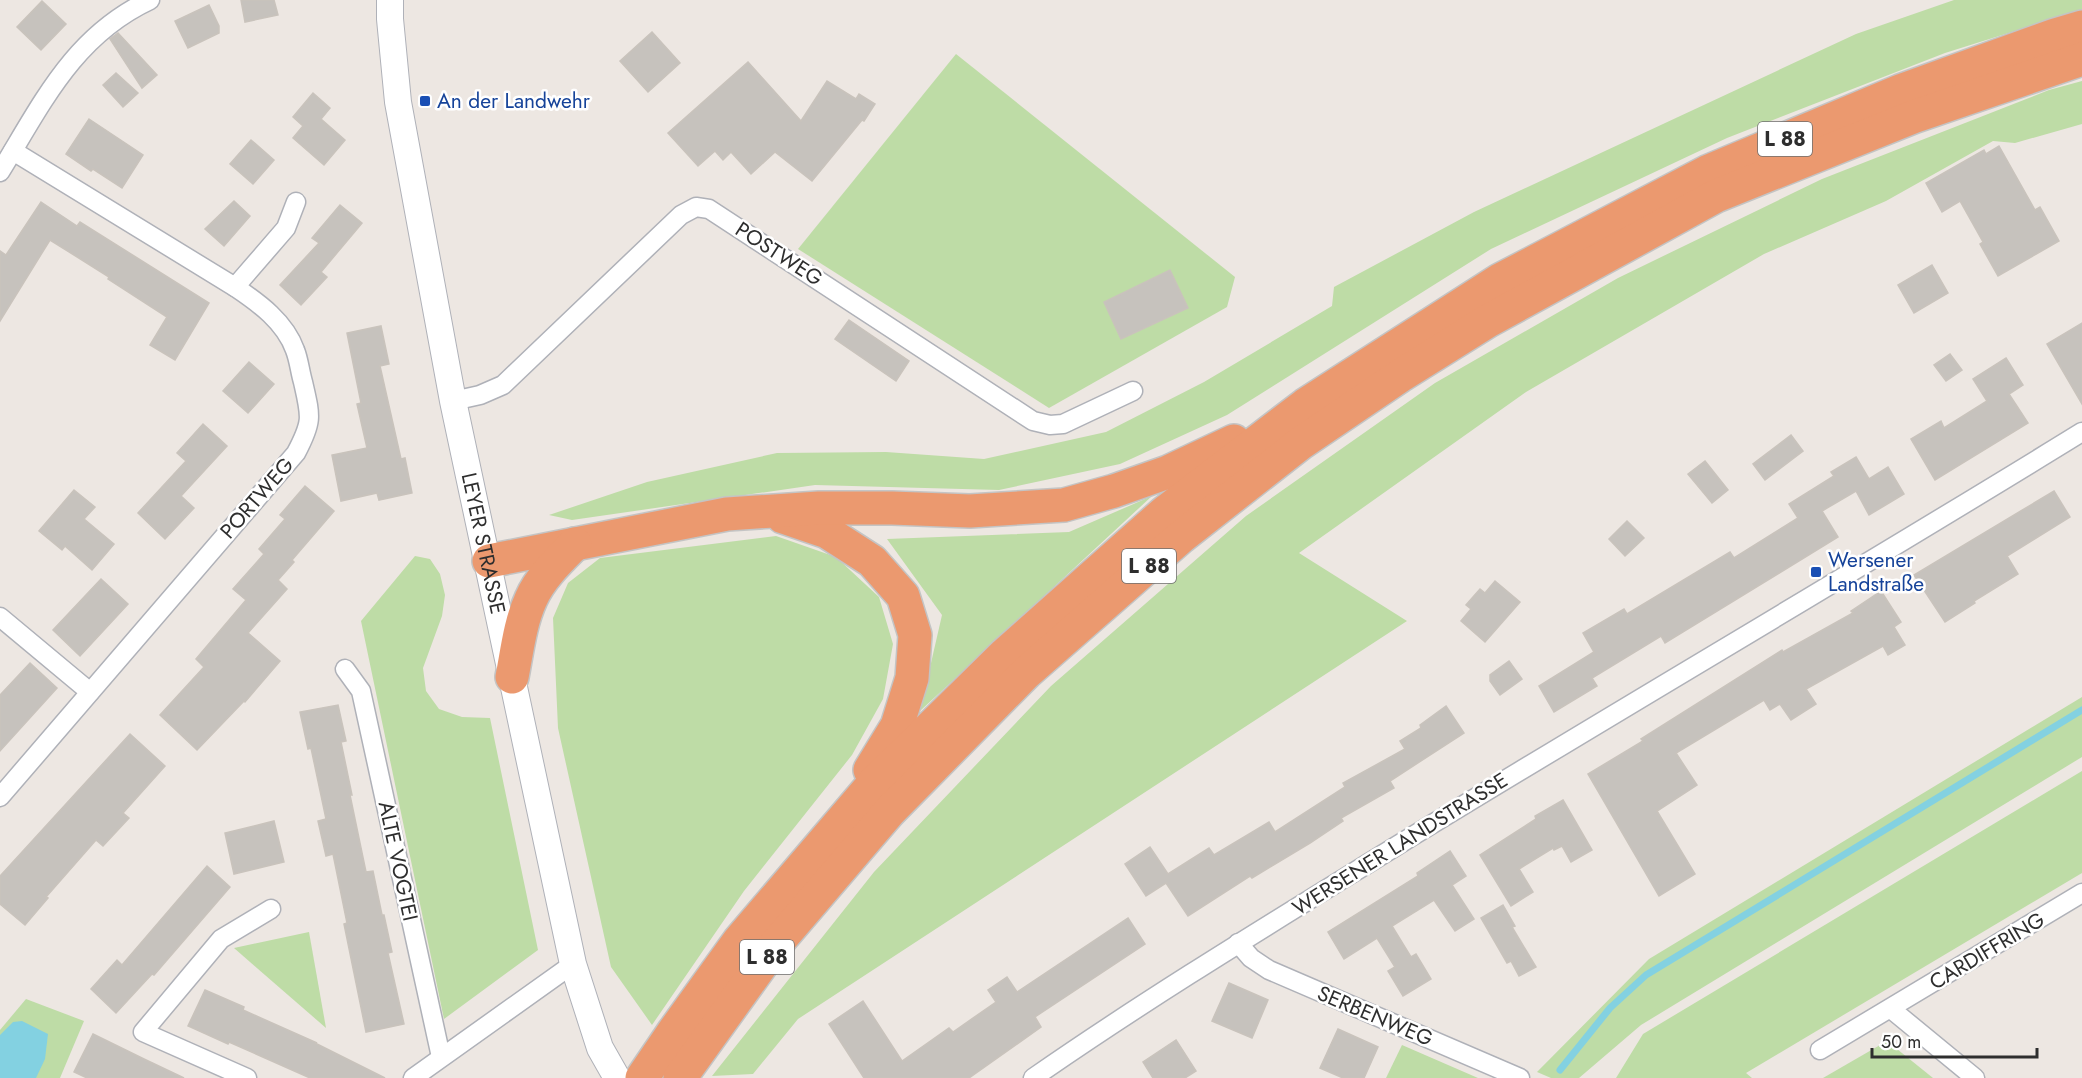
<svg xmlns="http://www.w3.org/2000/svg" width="2082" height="1078" viewBox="0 0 2082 1078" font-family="Jost,sans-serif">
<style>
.green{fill:#bedca6}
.water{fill:#83d1e1}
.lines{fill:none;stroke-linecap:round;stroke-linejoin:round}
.stream{stroke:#83d1e1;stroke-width:7}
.building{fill:#c6c2bd;stroke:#c9c3bc;stroke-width:1.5}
.street-casing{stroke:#afb1b8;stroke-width:21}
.secondary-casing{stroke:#afb1b8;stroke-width:28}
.highway-casing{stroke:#c4c4c4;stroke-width:36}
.street{stroke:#fff;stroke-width:18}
.secondary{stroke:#fff;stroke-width:26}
.highway{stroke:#eb996f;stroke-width:33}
.transit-dot{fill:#1a4fb4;stroke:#fff;stroke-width:2}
.labels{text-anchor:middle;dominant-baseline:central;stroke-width:5;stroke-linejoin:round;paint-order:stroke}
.shield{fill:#fff;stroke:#6d6d6d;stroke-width:1.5}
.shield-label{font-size:20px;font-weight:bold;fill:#2e2e2e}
.transit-label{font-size:21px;fill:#164399;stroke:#fff;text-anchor:start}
.street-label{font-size:21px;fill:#2e2e2e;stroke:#fff}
</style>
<rect width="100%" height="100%" fill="#ede7e2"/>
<g class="green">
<path d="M 1954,0 L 2082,0 L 2082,10 L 1945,53 L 1727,138 L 1491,249 L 1227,415 L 1120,464 L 999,490 L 815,485 L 572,520 L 549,515 L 647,482 L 777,453 L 886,452 L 984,459 L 1106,432 L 1204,382 L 1332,306 L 1334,287 L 1474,212 L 1856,34 Z"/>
<path d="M 956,54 L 1235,277 L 1227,307 L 1049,408 L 798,249 Z"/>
<path d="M 2082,81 L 2082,124 L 2015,143 L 1993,141 L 1886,201 L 1764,254 L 1526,392 L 1299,553 L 1407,621 L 798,1019 L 753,1074 L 712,1076 L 874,872 L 1051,686 L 1246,516 L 1435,383 L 1618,278 L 1822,179 L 2049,90 Z"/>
<path d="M 1152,496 L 920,711 L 942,615 L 887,539 L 1069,532 Z"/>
<path d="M 776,536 L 836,557 L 879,597 L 893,644 L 883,699 L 852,755 L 744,891 L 652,1025 L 611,967 L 558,728 L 553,618 L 568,583 L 600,558 Z"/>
<path d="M 415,556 L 430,559 L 440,574 L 445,595 L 442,616 L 423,668 L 426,691 L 439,709 L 462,717 L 490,718 L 538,950 L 444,1019 L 361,621 Z"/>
<path d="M 2082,697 L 2082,757 L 1641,1025 L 1579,1078 L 1551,1078 L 1537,1072 L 1649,959 Z"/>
<path d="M 2082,771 L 2082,873 L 1746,1073 L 1752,1078 L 1616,1078 L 1643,1034 Z"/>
<path d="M 309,932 L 326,1028 L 234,948 Z"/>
<path d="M 26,999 L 84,1021 L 60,1078 L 0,1078 L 0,1030 Z"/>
<path d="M 1887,1041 L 1933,1078 L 1823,1078 Z"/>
<path d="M 1402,1045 L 1478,1078 L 1386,1078 Z"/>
</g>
<path class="water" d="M 22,1021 L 48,1034 L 45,1059 L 36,1078 L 0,1078 L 0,1035 L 13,1022 Z"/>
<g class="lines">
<path class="stream" d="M 1560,1070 L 1610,1008 L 1646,975 L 2082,710"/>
</g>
<g class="building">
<path d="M 241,0 L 274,0 L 278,15 L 245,22 Z"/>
<path d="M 42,1 L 66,24 L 41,50 L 17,27 Z"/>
<path d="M 209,5 L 219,26 L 219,33 L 188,48 L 175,21 Z"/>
<path d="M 652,32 L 680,63 L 648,92 L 620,61 Z"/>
<path d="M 118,33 L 157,75 L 142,88 L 110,39 Z"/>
<path d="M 748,62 L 801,121 L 827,81 L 856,99 L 859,94 L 875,104 L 864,121 L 862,120 L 812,181 L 775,152 L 751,174 L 731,152 L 723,160 L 715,151 L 698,166 L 668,133 Z"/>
<path d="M 116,73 L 138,93 L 123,107 L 103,85 Z"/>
<path d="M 313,93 L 330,108 L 321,119 L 345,140 L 324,165 L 293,138 L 303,126 L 293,117 Z"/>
<path d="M 89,119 L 143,155 L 122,188 L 93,169 L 91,171 L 66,154 Z"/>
<path d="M 251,140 L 274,160 L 253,184 L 230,164 Z"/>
<path d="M 1999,146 L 2035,210 L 2040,207 L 2059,241 L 1998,276 L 1980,244 L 1983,242 L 1960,201 L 1942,212 L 1926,183 L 1984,150 L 1986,154 Z"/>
<path d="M 234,201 L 250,216 L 224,246 L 205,229 Z"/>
<path d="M 41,202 L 77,226 L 80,222 L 209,303 L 175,360 L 150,345 L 167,317 L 108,279 L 109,277 L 50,240 L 0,321 L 0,251 L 6,255 Z"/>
<path d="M 340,205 L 362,223 L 321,272 L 327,277 L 301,305 L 280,285 L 319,243 L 312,238 Z"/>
<path d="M 1932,265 L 1948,293 L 1914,313 L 1898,285 Z"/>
<path d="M 1170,270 L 1188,308 L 1121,339 L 1104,302 Z"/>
<path d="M 849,320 L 909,361 L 896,381 L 835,339 Z"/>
<path d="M 2082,323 L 2082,404 L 2047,344 Z"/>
<path d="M 381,326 L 389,364 L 380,366 L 401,459 L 405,458 L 412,493 L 379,500 L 377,493 L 341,501 L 332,455 L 367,448 L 357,404 L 361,403 L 347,333 Z"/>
<path d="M 1950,354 L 1962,370 L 1946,381 L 1934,365 Z"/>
<path d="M 2006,358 L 2023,385 L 2009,394 L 2028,423 L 1935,480 L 1911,439 L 1941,421 L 1944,428 L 1987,401 L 1973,379 Z"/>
<path d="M 249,362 L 274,384 L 248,413 L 223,391 Z"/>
<path d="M 203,424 L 227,446 L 181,496 L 194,508 L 165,539 L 138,513 L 186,461 L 177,453 Z"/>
<path d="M 1791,435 L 1803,451 L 1765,480 L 1753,464 Z"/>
<path d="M 1856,457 L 1869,479 L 1888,467 L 1904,494 L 1869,515 L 1856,491 L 1822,511 L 1838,537 L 1665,643 L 1661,636 L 1592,678 L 1597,686 L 1554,712 L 1539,686 L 1594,652 L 1583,633 L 1624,609 L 1627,614 L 1730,552 L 1734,558 L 1798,518 L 1789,504 L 1834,476 L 1831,472 Z"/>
<path d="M 1705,461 L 1728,490 L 1712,503 L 1688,474 Z"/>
<path d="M 305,486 L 334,511 L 292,560 L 294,562 L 278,580 L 287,589 L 248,633 L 280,661 L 245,702 L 244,701 L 197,750 L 160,715 L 204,667 L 196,659 L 246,600 L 233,589 L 264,554 L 259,549 L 285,519 L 280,515 Z"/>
<path d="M 74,490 L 95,507 L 84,519 L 114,544 L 92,570 L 65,546 L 62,550 L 39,531 Z"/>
<path d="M 2054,491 L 2070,517 L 2007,556 L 2018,574 L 1974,601 L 1975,603 L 1945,622 L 1914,575 Z"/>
<path d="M 1627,521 L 1644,538 L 1625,556 L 1609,539 Z"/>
<path d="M 101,579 L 128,604 L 80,656 L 53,630 Z"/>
<path d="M 1495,581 L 1520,602 L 1485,642 L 1461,621 L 1471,609 L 1466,605 L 1480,589 L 1485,593 Z"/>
<path d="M 1881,591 L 1901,622 L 1894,627 L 1905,645 L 1888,655 L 1883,646 L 1806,689 L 1816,704 L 1791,720 L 1780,704 L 1770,710 L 1764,700 L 1676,753 L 1697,785 L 1657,811 L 1695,874 L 1659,896 L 1588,774 L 1643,741 L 1641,739 L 1782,650 L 1783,652 L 1853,613 L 1851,611 Z"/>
<path d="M 1509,661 L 1522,679 L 1500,695 L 1490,681 L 1490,675 Z"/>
<path d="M 30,663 L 57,688 L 0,751 L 0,695 Z"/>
<path d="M 338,705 L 346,741 L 341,742 L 352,795 L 350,795 L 366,872 L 373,871 L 382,915 L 384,915 L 392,952 L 388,953 L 404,1024 L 366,1032 L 344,924 L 347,923 L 333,854 L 326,856 L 318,821 L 326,819 L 311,748 L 308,749 L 300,712 Z"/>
<path d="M 1446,706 L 1464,733 L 1390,781 L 1394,788 L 1341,818 L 1343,821 L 1310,843 L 1252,878 L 1250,876 L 1188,916 L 1166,883 L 1146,896 L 1125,864 L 1150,847 L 1168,874 L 1209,848 L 1214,855 L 1269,822 L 1275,832 L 1345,787 L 1343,783 L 1405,749 L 1400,741 L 1421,728 L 1420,725 Z"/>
<path d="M 130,734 L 165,766 L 123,813 L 129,818 L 103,846 L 96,840 L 46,897 L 48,898 L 25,925 L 0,904 L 0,876 Z"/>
<path d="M 1563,800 L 1592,850 L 1571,862 L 1562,846 L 1554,850 L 1553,848 L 1519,869 L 1533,892 L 1511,906 L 1480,855 L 1536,819 L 1535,816 Z"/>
<path d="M 274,821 L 284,862 L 234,874 L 225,833 Z"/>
<path d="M 1450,851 L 1466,876 L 1452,885 L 1474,919 L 1455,931 L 1434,900 L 1392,926 L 1411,957 L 1416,954 L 1431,979 L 1403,996 L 1388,971 L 1395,967 L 1377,938 L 1344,959 L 1328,932 L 1418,876 L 1417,873 Z"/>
<path d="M 207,866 L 230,887 L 154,975 L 152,974 L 116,1013 L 91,989 L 117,960 L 122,965 Z"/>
<path d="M 1503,905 L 1515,926 L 1512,927 L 1536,967 L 1519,976 L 1511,961 L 1507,963 L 1481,918 Z"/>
<path d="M 1128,918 L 1145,944 L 1035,1017 L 1041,1027 L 969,1078 L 864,1078 L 829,1024 L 863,1001 L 902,1061 L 949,1028 L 953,1032 L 996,1002 L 988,990 L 1007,977 L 1017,992 Z"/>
<path d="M 1229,983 L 1268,1000 L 1252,1038 L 1212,1021 Z"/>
<path d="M 205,990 L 244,1007 L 243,1010 L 317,1043 L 315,1043 L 385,1078 L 310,1078 L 229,1042 L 228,1044 L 188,1026 Z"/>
<path d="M 1338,1029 L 1378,1047 L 1364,1078 L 1343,1078 L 1320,1068 Z"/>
<path d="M 93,1034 L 144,1059 L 184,1078 L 87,1078 L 74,1072 Z"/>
<path d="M 1176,1040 L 1196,1071 L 1185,1078 L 1153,1078 L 1143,1062 Z"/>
</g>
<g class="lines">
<g class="street-casing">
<g id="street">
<path d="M 0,172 C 42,104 73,36 150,0"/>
<path d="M 235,287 L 286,228 L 296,202"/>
<path d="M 453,401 L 480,395 L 503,385 L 681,215 L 696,207 L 709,209 L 1033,421 L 1050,425 L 1063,424 L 1133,391"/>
<path d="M 0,617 L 90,692"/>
<path d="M 345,669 L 361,691 L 441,1057"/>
<path d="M 0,797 L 296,453 C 313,421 311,417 303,382 C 300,372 299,360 295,350 C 285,322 259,303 235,287 L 13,151"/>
<path d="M 1238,943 L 1251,958 L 1269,970 L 1520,1078"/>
<path d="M 1891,1009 L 1975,1078"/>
<path d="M 1820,1050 L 2082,893"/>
<path d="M 247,1078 L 143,1032 L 221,939 L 271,909"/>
<path d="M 413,1078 L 573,964"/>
<path d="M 1033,1078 C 1151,996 1275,921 1398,845 C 1625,706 1855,572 2082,432"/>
</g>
</g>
<g class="secondary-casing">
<g id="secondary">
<path id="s1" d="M 390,0 L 390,19 L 398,102 L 453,401 L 573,964 L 600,1048 L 617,1078"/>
</g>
</g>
<g class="highway-casing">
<g id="highway">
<path d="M 783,517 L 827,532 L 872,561 L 903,596 L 915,635 L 912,678 L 897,726 L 870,770"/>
<path d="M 489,561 L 727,514 L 819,508 L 892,508 L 970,511 L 1064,505 L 1114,491 L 1168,472 L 1234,441"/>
<path d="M 512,677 C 517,651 520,623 531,599 C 540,578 559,560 575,544"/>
<path d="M 642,1078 L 674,1031 L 739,941 L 874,783 L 1005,654 L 1165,512 L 1305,405 L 1500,280 L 1709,171 L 1900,91 L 2055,35 L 2082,27"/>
<path d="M 680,1078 L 777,943 L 889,812 L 1026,673 L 1181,537 L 1301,443 L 1400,376 L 1488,321 L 1716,196 L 1913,117 L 2082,59"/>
</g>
</g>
<use href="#street" class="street"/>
<use href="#secondary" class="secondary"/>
<use href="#highway" class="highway"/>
</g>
<g class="transit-dot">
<rect x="419" y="95" width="12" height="12" rx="3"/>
<rect x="1810" y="566" width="12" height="12" rx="3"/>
</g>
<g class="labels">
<g class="shield">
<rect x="1758" y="122" width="54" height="34" rx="4.5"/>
<rect x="1122" y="549" width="54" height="34" rx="4.5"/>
<rect x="740" y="940" width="54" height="34" rx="4.5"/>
</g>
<g class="shield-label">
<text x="1785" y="139">L 88</text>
<text x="1149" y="566">L 88</text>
<text x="767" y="957">L 88</text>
</g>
<g class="transit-label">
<text x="437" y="101">An der Landwehr</text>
<text x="1828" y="560">Wersener<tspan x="1828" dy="24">Landstraße</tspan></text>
</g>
<g class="street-label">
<text transform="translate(779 254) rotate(33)">POSTWEG</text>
<text transform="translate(257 498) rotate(-49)">PORTWEG</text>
<text stroke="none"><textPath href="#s1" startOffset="552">LEYER STRASSE</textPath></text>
<text transform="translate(1400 844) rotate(-32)">WERSENER LANDSTRASSE</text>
<text transform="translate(398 861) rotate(78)">ALTE VOGTEI</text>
<text transform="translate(1987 951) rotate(-31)">CARDIFFRING</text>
<text transform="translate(1375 1016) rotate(23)">SERBENWEG</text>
</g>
</g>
<path d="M1872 1048v9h165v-9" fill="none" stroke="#2e2e2e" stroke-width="3"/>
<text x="1881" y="1048" font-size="18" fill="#2e2e2e" stroke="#ffffff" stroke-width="4.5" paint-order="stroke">50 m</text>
</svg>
